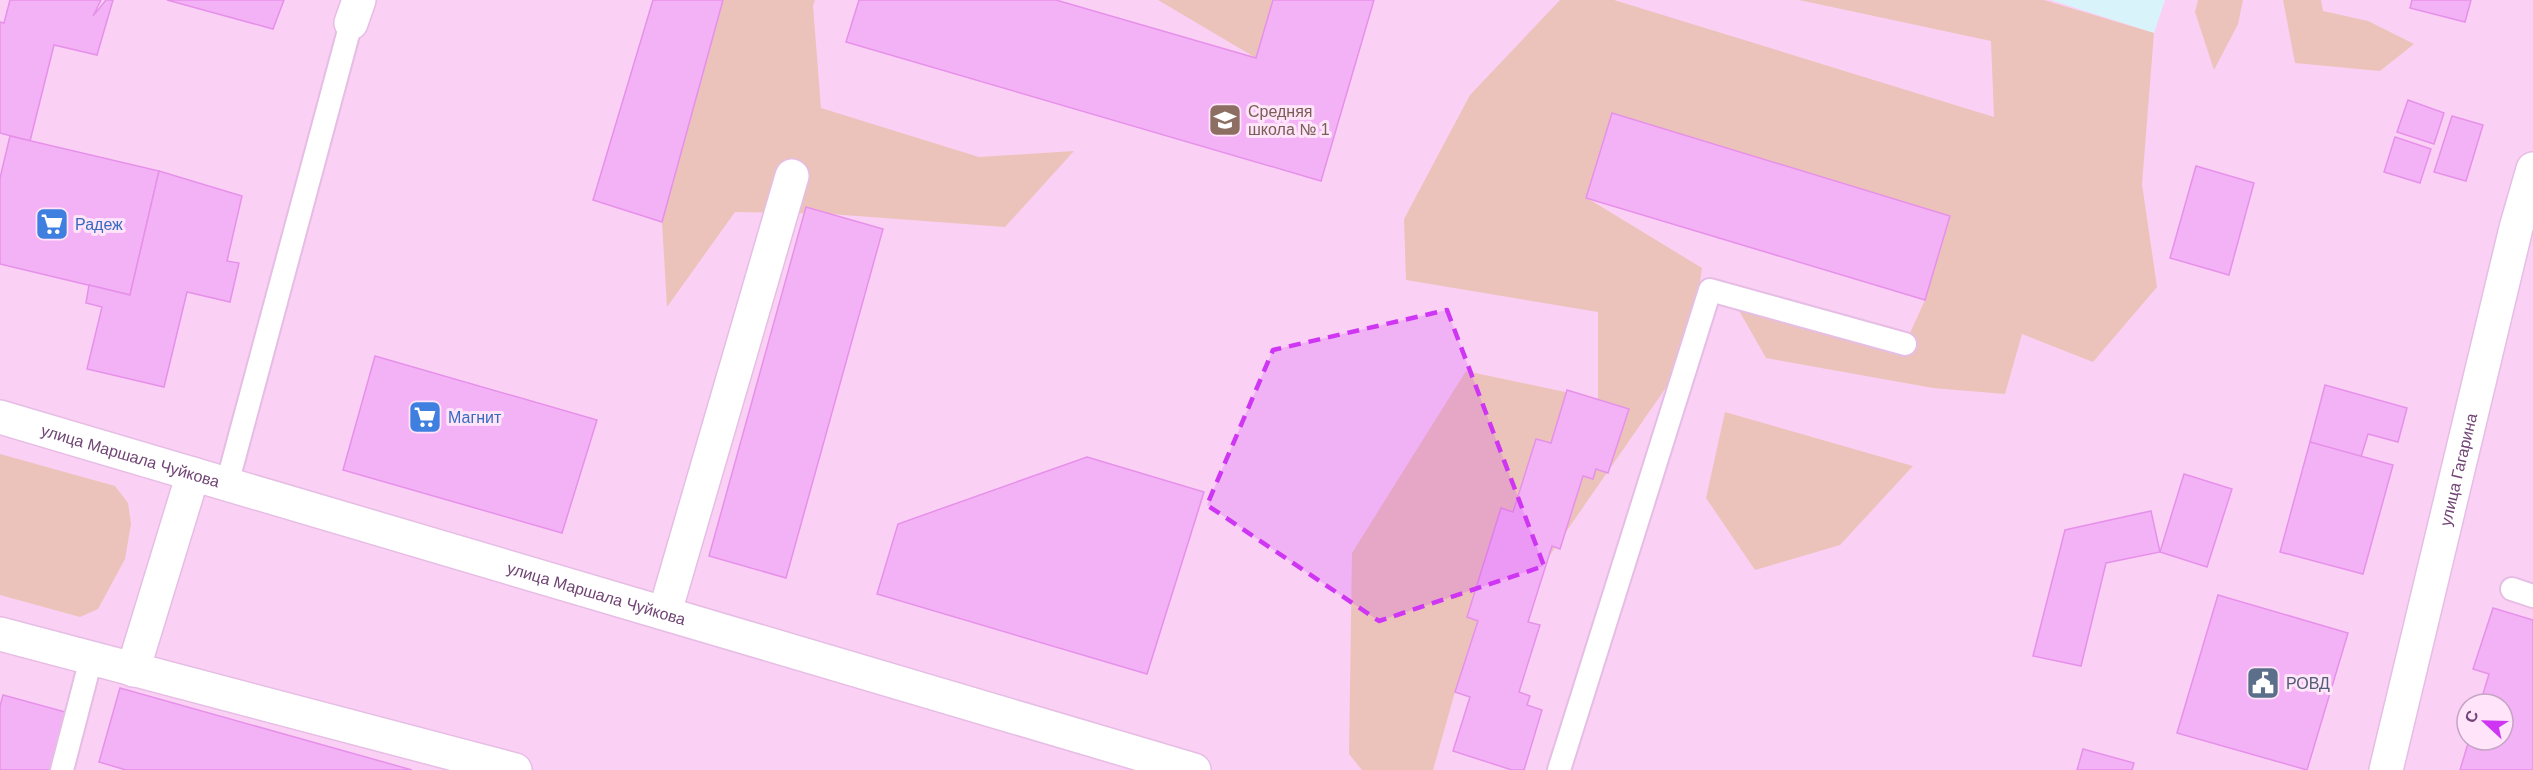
<svg xmlns="http://www.w3.org/2000/svg" width="2533" height="770" viewBox="0 0 2533 770" font-family="Arial,sans-serif">
<style>
.residential{fill:#fbd0f5;fill-rule:evenodd}
.education{fill:#d9f3fa}
.green{fill:#ecc3ba}
.building{fill:#f4b2f6;stroke:#e691e9;stroke-width:1.5}
.lines{fill:none;stroke-linecap:round;stroke-linejoin:round}
.lane-casing{stroke:#e6bde4;stroke-width:26}
.street-casing{stroke:#e6bde4;stroke-width:36}
.lane{stroke:#fff;stroke-width:22}
.street{stroke:#fff;stroke-width:33}
.marked{fill:#ce36f3;fill-opacity:0.2;stroke:#ce36f3;stroke-width:4.5;stroke-dasharray:12 8;stroke-linejoin:round}
.labels{text-anchor:middle;dominant-baseline:central;stroke-width:6;stroke-linejoin:round;paint-order:stroke}
.education-label{font-size:16px;fill:#785e54;stroke:#ffe4fa;text-anchor:start}
.shop-label{font-size:16px;fill:#366cbe;stroke:#ffe4fa;text-anchor:start}
.street-label{font-size:16px;fill:#714475;stroke:#ffe4fa}
.service-label{font-size:16px;fill:#4e5e75;stroke:#ffe4fa;text-anchor:start}
</style>
<rect width="100%" height="100%" fill="#fedcf8"/>
<path class="residential" d="M 0,0 L 2533,0 L 2533,770 L 0,770 ZM 2467,704 L 2503,704 L 2503,740 L 2467,740 Z"/>
<path class="education" d="M 2051,0 L 2165,0 L 2154,33 Z"/>
<g class="green">
<path d="M 723,0 L 815,0 L 813,6 L 821,108 L 979,157 L 1074,151 L 1005,227 L 830,214 L 735,212 L 667,307 L 662,222 Z"/>
<path d="M 1158,0 L 1273,0 L 1256,58 Z"/>
<path d="M 1560,0 L 1614,0 L 1994,117 L 1991,41 L 1799,0 L 2044,0 L 2154,33 L 2142,184 L 2157,287 L 2093,362 L 2022,334 L 2005,394 L 1933,388 L 1766,358 L 1730,295 L 1905,344 L 1925,300 L 1950,216 L 1612,114 L 1587,198 L 1702,268 L 1690,353 L 1455,692 L 1433,770 L 1362,770 L 1349,754 L 1352,553 L 1466,371 L 1598,399 L 1598,312 L 1406,280 L 1404,219 L 1470,95 Z"/>
<path d="M 2198,0 L 2243,0 L 2238,24 L 2214,70 L 2195,12 Z"/>
<path d="M 2283,0 L 2321,0 L 2323,11 L 2368,21 L 2414,44 L 2380,71 L 2295,63 Z"/>
<path d="M 1725,412 L 1913,466 L 1840,545 L 1755,570 L 1706,498 Z"/>
<path d="M 0,454 L 115,486 L 128,503 L 131,524 L 125,559 L 98,609 L 80,617 L 0,595 Z"/>
</g>
<g class="building">
<path d="M 10,0 L 101,0 L 93,16 L 106,0 L 113,0 L 97,55 L 54,45 L 30,141 L 0,133 L 0,22 L 4,23 Z"/>
<path d="M 167,0 L 284,0 L 273,29 Z"/>
<path d="M 653,0 L 723,0 L 662,222 L 593,200 Z"/>
<path d="M 859,0 L 1056,0 L 1256,58 L 1273,0 L 1374,0 L 1321,181 L 846,42 Z"/>
<path d="M 2412,0 L 2471,0 L 2465,22 L 2410,8 Z"/>
<path d="M 2408,100 L 2444,113 L 2434,144 L 2397,132 Z"/>
<path d="M 1612,113 L 1950,216 L 1925,300 L 1586,198 Z"/>
<path d="M 2452,116 L 2483,125 L 2466,181 L 2434,172 Z"/>
<path d="M 10,136 L 159,171 L 130,295 L 0,264 L 0,178 Z"/>
<path d="M 2395,137 L 2431,149 L 2420,183 L 2384,172 Z"/>
<path d="M 2196,166 L 2254,183 L 2229,275 L 2170,258 Z"/>
<path d="M 159,171 L 242,196 L 227,261 L 239,263 L 230,302 L 187,292 L 164,387 L 87,369 L 102,307 L 86,303 L 89,285 L 130,295 Z"/>
<path d="M 806,207 L 883,229 L 786,578 L 709,556 Z"/>
<path d="M 375,356 L 597,420 L 562,533 L 343,470 Z"/>
<path d="M 2325,385 L 2407,408 L 2398,442 L 2368,434 L 2361,457 L 2310,442 Z"/>
<path d="M 1567,390 L 1629,409 L 1608,473 L 1596,469 L 1593,479 L 1583,476 L 1560,549 L 1552,546 L 1528,622 L 1540,625 L 1519,692 L 1530,696 L 1527,705 L 1542,710 L 1524,770 L 1512,770 L 1453,751 L 1470,697 L 1455,692 L 1478,621 L 1467,617 L 1501,508 L 1513,512 L 1536,439 L 1551,443 Z"/>
<path d="M 2310,442 L 2393,465 L 2363,574 L 2280,552 Z"/>
<path d="M 1087,457 L 1204,492 L 1147,674 L 877,594 L 898,524 Z"/>
<path d="M 2184,474 L 2232,489 L 2207,567 L 2160,552 Z"/>
<path d="M 2151,511 L 2160,552 L 2106,563 L 2081,666 L 2033,656 L 2065,530 Z"/>
<path d="M 2218,595 L 2348,633 L 2307,770 L 2177,733 Z"/>
<path d="M 2493,608 L 2533,620 L 2533,770 L 2460,770 L 2469,740 L 2503,740 L 2503,704 L 2480,704 L 2489,674 L 2473,669 Z"/>
<path d="M 120,688 L 412,770 L 126,770 L 99,762 Z"/>
<path d="M 3,695 L 69,713 L 53,770 L 0,770 L 0,706 Z"/>
<path d="M 2083,749 L 2134,763 L 2132,770 L 2077,770 Z"/>
</g>
<g class="lines">
<g class="lane-casing">
<g id="lane">
<path d="M 227,484 L 351,23"/>
<path d="M 2512,589 L 2533,596"/>
<path d="M 62,770 L 91,659"/>
<path d="M 1559,770 L 1710,290 L 1905,344"/>
</g>
</g>
<g class="street-casing">
<g id="street">
<path d="M 351,23 L 359,0"/>
<path id="s1" d="M 0,417 L 1194,770"/>
<path d="M 665,612 L 792,176"/>
<path d="M 0,634 L 515,770"/>
<path d="M 133,670 L 193,474"/>
<path id="s2" d="M 2386,770 L 2516,228 L 2533,169"/>
</g>
</g>
<use href="#lane" class="lane"/>
<use href="#street" class="street"/>
</g>
<path class="marked" d="M 1447,310 L 1544,566 L 1379,621 L 1207,505 L 1273,350 Z"/>
<defs>
<g id="school-square" transform="scale(1.725)"><rect x="-9" y="-9" width="18" height="18" rx="4" fill="#8d6e63" stroke="#ffe4fa"/><path d="M0-5L7-2L0 1L-7-2ZM-4 1L0 2.5L4 1V4Q0 6-4 4Z" fill="#fff"/></g>
<g id="supermarket-square" transform="scale(1.725)"><rect x="-9" y="-9" width="18" height="18" rx="4" fill="#3f7fe0" stroke="#ffe4fa"/><path d="M-6-5.5h2.5l.6 2H6L4.5 2H-2.5L-4.4-4H-6ZM-1.5 3.2a1.3 1.3 0 1 0 .1 0ZM3 3.2a1.3 1.3 0 1 0 .1 0Z" fill="#fff"/></g>
<g id="civic-square" transform="scale(1.725)"><rect x="-9" y="-9" width="18" height="18" rx="4" fill="#5c6f8a" stroke="#ffe4fa"/><path d="M-.6-6.5H3V-4.5H.6V-3L4-1V1h2V6H-6V1h2V-1L-.6-3ZM-1.2 2.5V6h2.4V2.5Z" fill="#fff"/></g>
</defs>
<g fill-rule="evenodd">
<use href="#school-square" x="1225" y="120"/>
<use href="#supermarket-square" x="52" y="224"/>
<use href="#supermarket-square" x="425" y="417"/>
<use href="#civic-square" x="2263" y="683"/>
</g>
<g class="labels">
<g class="education-label">
<text x="1248" y="111">Средняя<tspan x="1248" dy="18">школа № 1</tspan></text>
</g>
<g class="shop-label">
<text x="75" y="224">Радеж</text>
<text x="448" y="417">Магнит</text>
</g>
<g class="street-label">
<text stroke="none"><textPath href="#s1" startOffset="136">улица Маршала Чуйкова</textPath></text>
<text stroke="none"><textPath href="#s2" startOffset="309">улица Гагарина</textPath></text>
<text stroke="none"><textPath href="#s1" startOffset="622">улица Маршала Чуйкова</textPath></text>
</g>
<g class="service-label">
<text x="2286" y="683">РОВД</text>
</g>
</g>
<g transform="translate(2485 722) rotate(292)"><circle r="28" fill="#ffe4fa" stroke="#c6a4c5" stroke-width="1.5"/>
<path d="M0-4.5L10 22L0 15L-10 22Z" fill="#ce36f3"/>
<text y="-9" font-size="16" font-weight="bold" text-anchor="middle" fill="#714475">С</text>
</g>
</svg>
